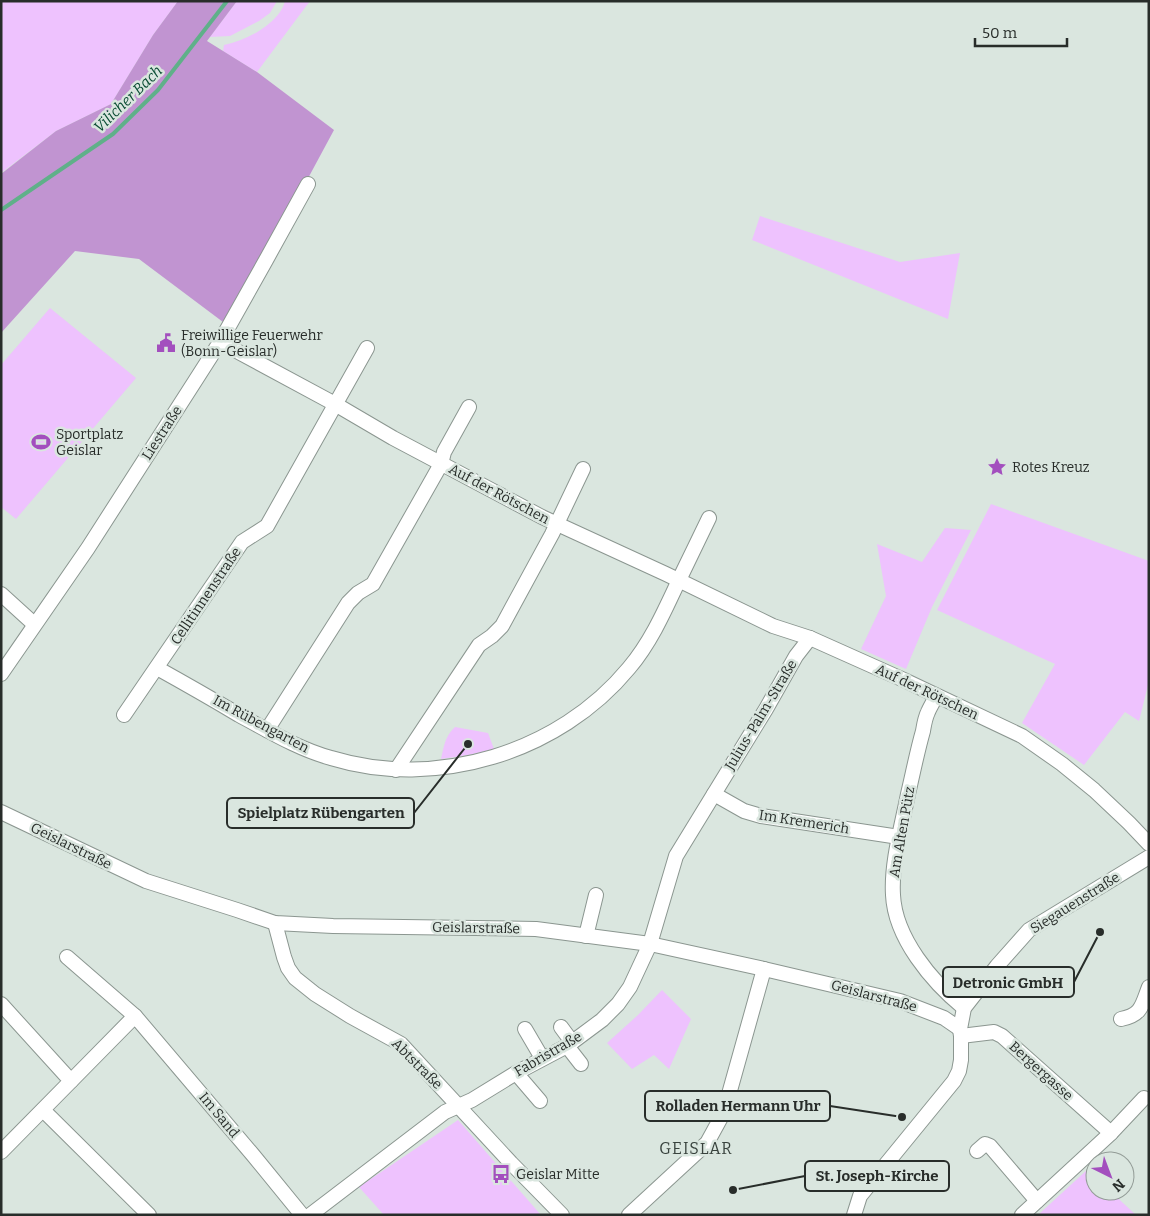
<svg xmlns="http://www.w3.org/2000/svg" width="1150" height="1216" viewBox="0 0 1150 1216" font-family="Bitter,serif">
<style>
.green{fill:#eec2fe}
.forest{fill:#c194d1}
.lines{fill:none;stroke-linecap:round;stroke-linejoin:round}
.stream{stroke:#5fb089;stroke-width:4}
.minor-casing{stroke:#8b9690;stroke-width:16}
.minor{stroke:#fff;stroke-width:14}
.labels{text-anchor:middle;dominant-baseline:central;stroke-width:5;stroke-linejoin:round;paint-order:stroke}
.poi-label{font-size:14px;fill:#282d2a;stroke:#dae6df;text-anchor:start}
.street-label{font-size:14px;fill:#282d2a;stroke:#dae6df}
.water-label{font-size:15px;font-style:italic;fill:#0b4d34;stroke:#dae6df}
.quarter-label{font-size:16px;letter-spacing:1px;fill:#38423d;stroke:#dae6df}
.leader{fill:none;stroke:#282d2a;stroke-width:2}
.callout-dot{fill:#282d2a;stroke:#dae6df;stroke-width:2}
.callout{fill:#dae6df;stroke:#282d2a;stroke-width:2}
.callout-label{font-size:15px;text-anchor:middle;font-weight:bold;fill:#282d2a}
</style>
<rect width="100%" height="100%" fill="#dae6df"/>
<g class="green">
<path d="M 1,1 L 178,1 L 153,35 L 111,104 L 56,131 L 1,173 Z"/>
<path d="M 237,1 L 277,1 L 270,13 L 259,21 L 230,36 L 210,37 Z"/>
<path d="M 285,1 L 310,1 L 257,72 L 223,51 L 224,45 C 244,41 268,29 280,12 C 282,9 284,5 285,1 Z"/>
<path d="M 760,216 L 900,262 L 960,253 L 948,319 L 752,240 Z"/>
<path d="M 50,308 L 136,378 L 16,519 L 1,507 L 1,365 Z"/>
<path d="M 991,504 L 1149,561 L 1149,681 L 1139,721 L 1125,712 L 1084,765 L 1022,723 L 1055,664 L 937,610 Z"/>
<path d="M 945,528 L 971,530 L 932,607 L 906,669 L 861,649 L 886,596 L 877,544 L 922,562 Z"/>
<path d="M 455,727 L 488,733 L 494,749 L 468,755 L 441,759 C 444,746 445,736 455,727 Z"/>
<path d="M 662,990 L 691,1019 L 669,1069 L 654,1055 L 632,1069 L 607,1043 L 638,1015 Z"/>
<path d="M 458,1120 L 541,1215 L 384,1215 L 359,1187 Z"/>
<path d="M 1087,1170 L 1095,1177 L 1095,1191 L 1110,1191 L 1136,1215 L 1038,1215 Z"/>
</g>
<path class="forest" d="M 178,1 L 237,1 L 207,41 L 257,72 L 334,130 L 306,182 L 223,322 L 139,259 L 75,251 L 1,333 L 1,174 L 56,131 L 111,104 L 153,35 Z"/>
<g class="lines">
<path class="stream" d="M 1,210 L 113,134 L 158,90 L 227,1"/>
<g class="minor-casing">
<g id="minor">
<path d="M 220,342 L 335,404 L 393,438 L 542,517 L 666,574 L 773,626 L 810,638 L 904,680 L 1022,736 L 1062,764 L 1094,790 L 1129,823 L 1149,844"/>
<path d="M 1,594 L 34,624"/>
<path d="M 157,668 C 184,683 212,699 239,715 C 269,731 298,749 331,758 C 436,790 559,753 629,668 C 651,642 665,610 679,580 C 689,559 699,539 709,518"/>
<path d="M 1,674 L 88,548 L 197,378 L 220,342 L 266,260 L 308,184"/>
<path d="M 936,696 C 934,701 930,707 928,712 C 925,718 924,725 923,731 C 917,752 913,773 908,794 C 902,825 891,863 893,895 C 895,938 932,982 964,1008"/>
<path d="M 124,715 L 242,542 L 267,526 L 367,348"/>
<path d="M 267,730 L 348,603 L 358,593 L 373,584 L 441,464 L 444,452 L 469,407"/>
<path d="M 396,770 L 479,645 L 492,636 L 502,626 L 552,534 L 583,469"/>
<path d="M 714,794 L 744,811 L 761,816 L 899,837"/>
<path d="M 1,812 L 146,881 L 237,910 L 275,923 L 333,926 L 536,929 L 650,944 L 764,969 L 900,1001 L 944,1018 L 960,1029"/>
<path d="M 275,923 L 284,957 L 288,968 L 295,978 L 315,994 L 350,1016 L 401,1044 L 511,1163 L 562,1215"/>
<path d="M 586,936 L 596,895"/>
<path d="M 67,957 L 135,1016"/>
<path d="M 1,1004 L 71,1081 L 1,1152"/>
<path d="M 1121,1019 C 1142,1015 1142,1005 1149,987"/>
<path d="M 561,1027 L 572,1042"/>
<path d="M 525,1029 L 542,1058"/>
<path d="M 961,1036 L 994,1032 L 1002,1036 L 1111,1133"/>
<path d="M 567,1046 L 581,1064"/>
<path d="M 516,1073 L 540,1101"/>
<path d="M 71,1081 L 135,1016 L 253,1155 L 302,1215"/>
<path d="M 43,1110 L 149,1215"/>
<path d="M 977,1151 L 985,1144 L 990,1146 L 1037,1201"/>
<path d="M 310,1215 L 445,1112 L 472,1100 L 516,1073 L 567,1046 L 602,1020 L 618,1004 L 630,987 L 650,944 L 676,856 L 766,709 L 796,656 L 810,638"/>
<path d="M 629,1215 L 707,1143 L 724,1112 L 764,969"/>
<path d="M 854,1215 L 860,1196 L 954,1081 L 959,1071 L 961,1060 L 961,1036 L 960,1029 L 964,1008 L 997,966 L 1029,930 L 1149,857"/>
<path d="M 1022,1215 L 1111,1133 L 1144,1098"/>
</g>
</g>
<use href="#minor" class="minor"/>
</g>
<defs>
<g id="civic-bare" transform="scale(1.5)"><path d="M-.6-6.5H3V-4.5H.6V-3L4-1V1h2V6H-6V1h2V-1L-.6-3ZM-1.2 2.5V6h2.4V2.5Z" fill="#a34fbe" stroke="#dae6df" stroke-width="2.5" paint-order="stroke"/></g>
<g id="stadium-bare" transform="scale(1.5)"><path d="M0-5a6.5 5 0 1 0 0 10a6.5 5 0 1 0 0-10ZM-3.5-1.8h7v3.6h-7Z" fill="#a34fbe" stroke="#dae6df" stroke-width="2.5" paint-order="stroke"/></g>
<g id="sight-bare" transform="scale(1.5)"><path d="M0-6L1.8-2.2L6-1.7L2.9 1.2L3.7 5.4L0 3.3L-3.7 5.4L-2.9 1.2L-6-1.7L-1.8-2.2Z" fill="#a34fbe" stroke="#dae6df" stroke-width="2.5" paint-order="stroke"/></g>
<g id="bus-bare" transform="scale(1.5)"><path d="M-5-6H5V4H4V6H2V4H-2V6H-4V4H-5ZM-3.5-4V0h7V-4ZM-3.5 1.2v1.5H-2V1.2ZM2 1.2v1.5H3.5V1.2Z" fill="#a34fbe" stroke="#dae6df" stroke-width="2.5" paint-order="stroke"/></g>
</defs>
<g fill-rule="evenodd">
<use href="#civic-bare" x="166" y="343"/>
<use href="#stadium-bare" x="41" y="442"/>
<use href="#sight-bare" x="997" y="467"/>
<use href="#bus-bare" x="501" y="1174"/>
</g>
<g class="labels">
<g class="poi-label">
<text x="181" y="335">Freiwillige Feuerwehr<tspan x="181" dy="16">(Bonn-Geislar)</tspan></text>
<text x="56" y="434">Sportplatz<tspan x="56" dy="16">Geislar</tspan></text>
<text x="1012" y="467">Rotes Kreuz</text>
<text x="516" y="1174">Geislar Mitte</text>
</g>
<g class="street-label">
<text transform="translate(162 433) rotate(-57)">Liestraße</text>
<text transform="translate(499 494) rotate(28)">Auf der Rötschen</text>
<text transform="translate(206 596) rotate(-56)">Cellitinnenstraße</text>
<text transform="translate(927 692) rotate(25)">Auf der Rötschen</text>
<text transform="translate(761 715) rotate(-59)">Julius-Palm-Straße</text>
<text transform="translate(261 724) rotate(28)">Im Rübengarten</text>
<text transform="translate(804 822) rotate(9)">Im Kremerich</text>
<text transform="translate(902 832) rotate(-80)">Am Alten Pütz</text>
<text transform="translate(71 846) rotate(26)">Geislarstraße</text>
<text transform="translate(1075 903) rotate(-32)">Siegauenstraße</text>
<text transform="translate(476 928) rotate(1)">Geislarstraße</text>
<text transform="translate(874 996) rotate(15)">Geislarstraße</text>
<text transform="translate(548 1054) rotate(-30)">Fabristraße</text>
<text transform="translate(417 1064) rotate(45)">Abtstraße</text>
<text transform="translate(1041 1071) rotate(42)">Bergergasse</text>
<text transform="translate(219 1115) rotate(50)">Im Sand</text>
</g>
<g class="water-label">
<text transform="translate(128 99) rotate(-44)">Vilicher Bach</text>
</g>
<g class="quarter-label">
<text x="696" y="1148">GEISLAR</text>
</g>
</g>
<path class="leader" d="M468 744L414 813M1100 932L1074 982M902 1117L830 1106M733 1190L805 1176"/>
<g class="callout-dot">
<circle cx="468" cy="744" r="5"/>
<circle cx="1100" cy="932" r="5"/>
<circle cx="902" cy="1117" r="5"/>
<circle cx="733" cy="1190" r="5"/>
</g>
<g class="callout">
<rect x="227" y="798" width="187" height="30" rx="5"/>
<rect x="943" y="967" width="131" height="30" rx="5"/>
<rect x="645" y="1091" width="185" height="30" rx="5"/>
<rect x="805" y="1161" width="144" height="30" rx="5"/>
</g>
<g class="callout-label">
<text x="321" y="818">Spielplatz Rübengarten</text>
<text x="1008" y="988">Detronic GmbH</text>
<text x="738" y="1111">Rolladen Hermann Uhr</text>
<text x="877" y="1181">St. Joseph-Kirche</text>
</g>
<rect width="1150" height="1216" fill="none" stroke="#282d2a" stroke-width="5"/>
<g transform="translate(1110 1176) rotate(138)"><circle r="24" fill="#dae6df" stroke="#939c97"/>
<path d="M0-4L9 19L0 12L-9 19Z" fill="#a34fbe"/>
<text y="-8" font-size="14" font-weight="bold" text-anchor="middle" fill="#282d2a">N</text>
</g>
<path d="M975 38v8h92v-8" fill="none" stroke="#282d2a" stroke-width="2.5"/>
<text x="982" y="38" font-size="15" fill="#282d2a" stroke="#dae6df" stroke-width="4" paint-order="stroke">50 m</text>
</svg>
